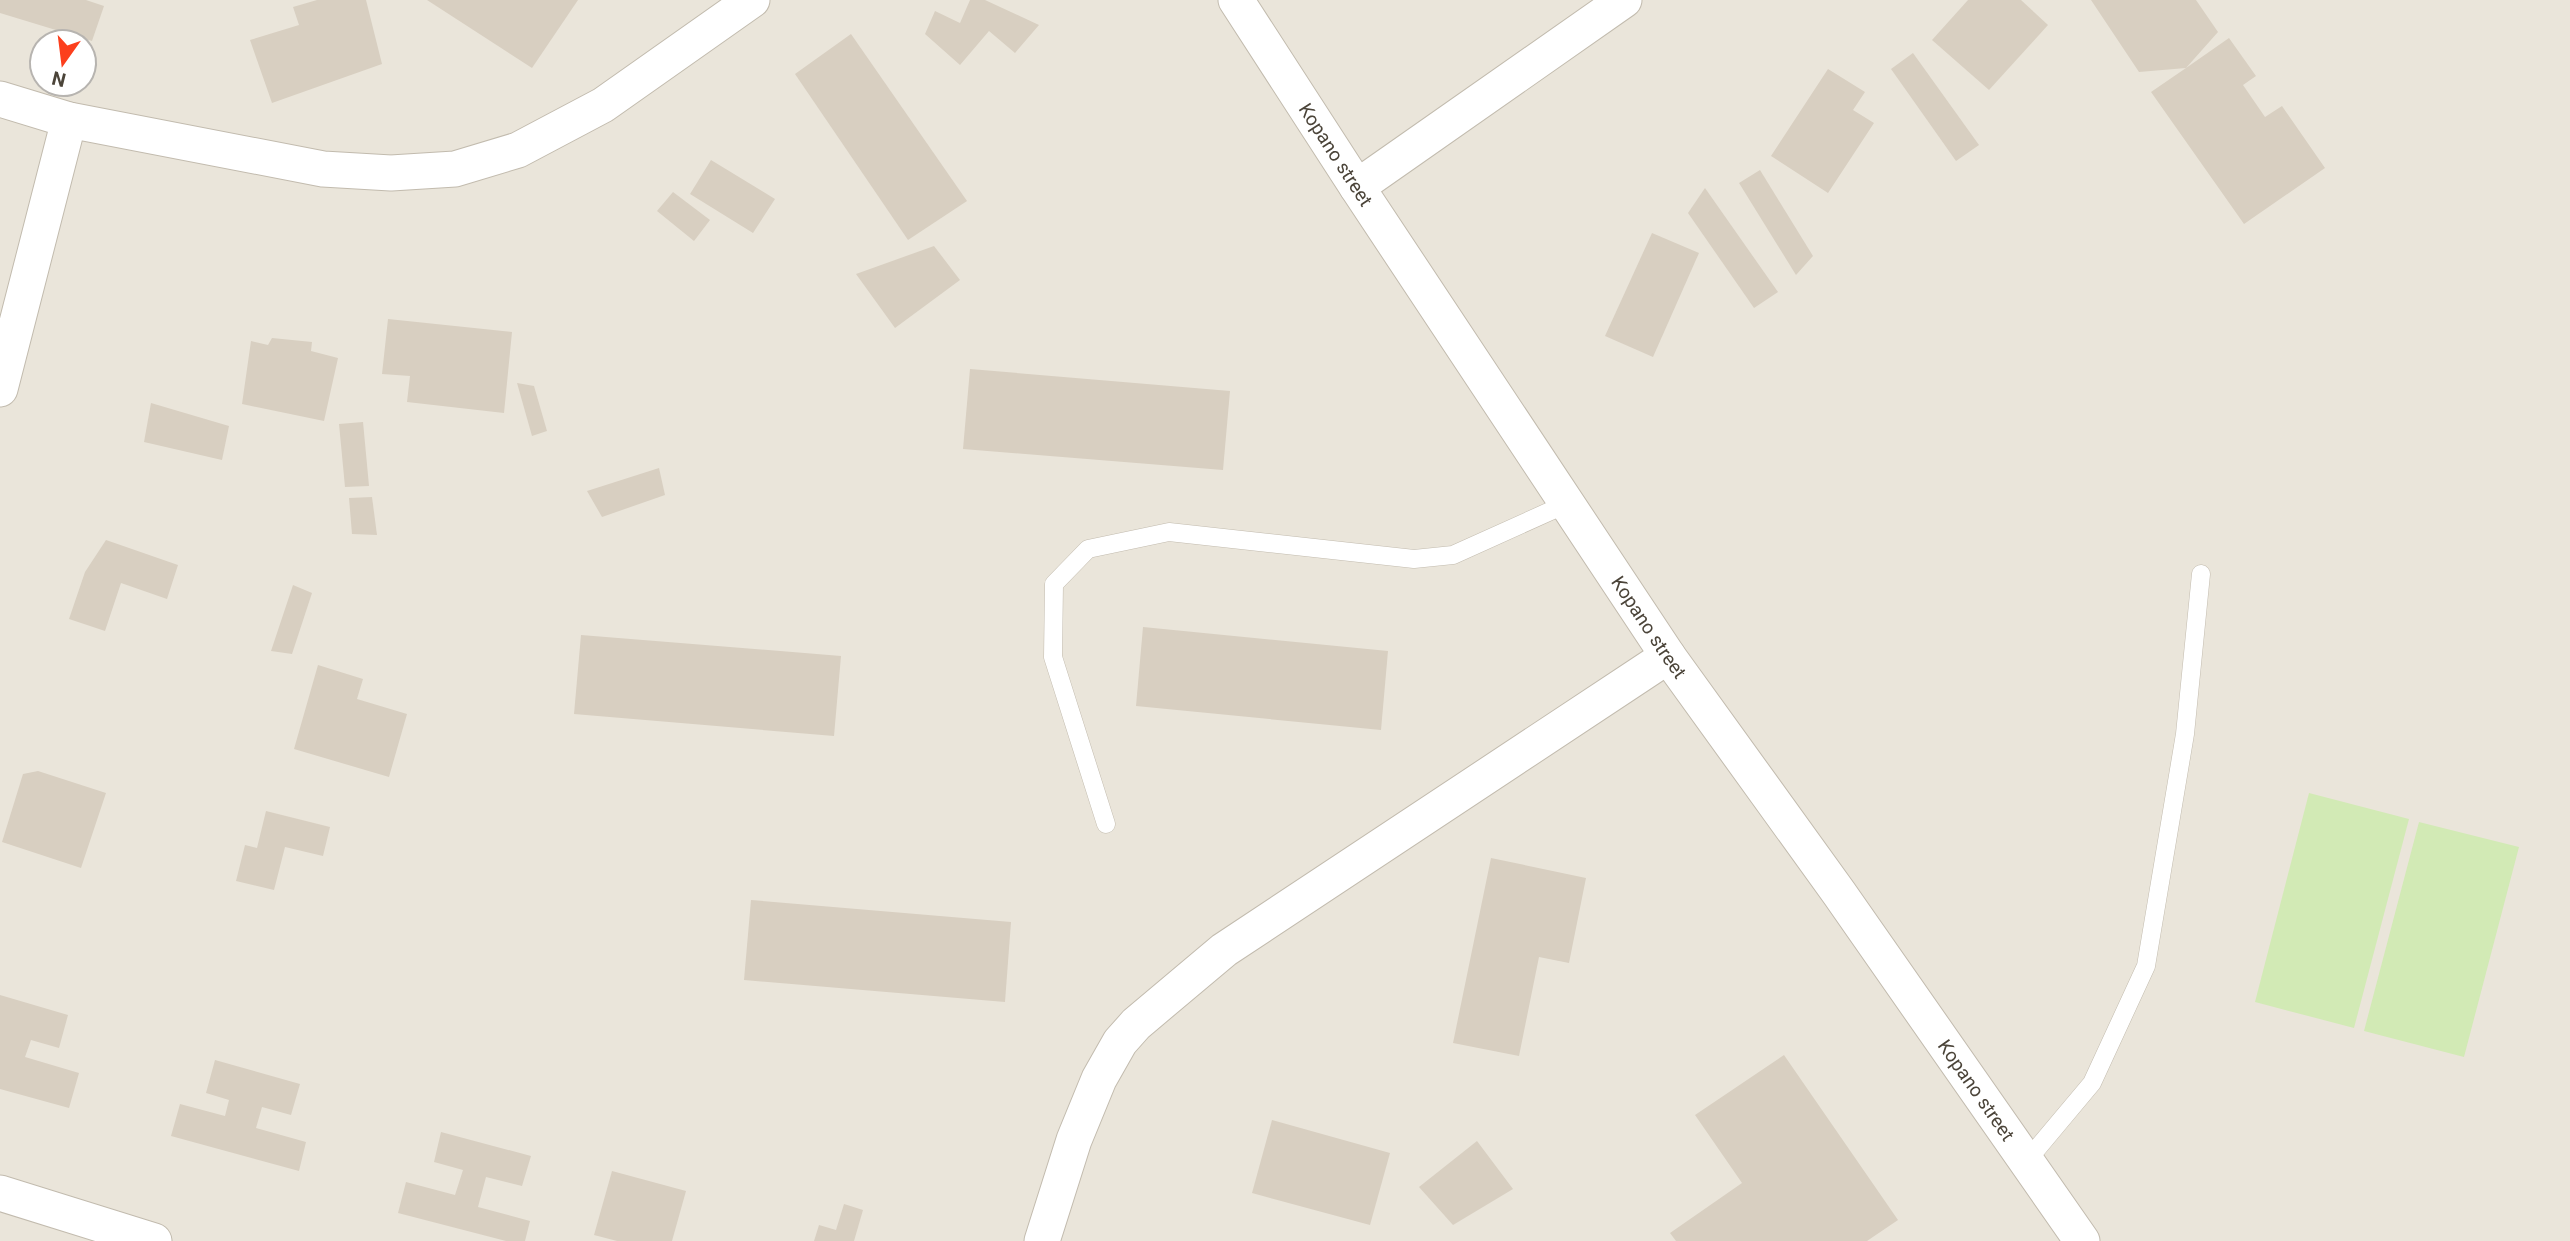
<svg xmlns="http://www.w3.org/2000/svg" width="2570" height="1241" viewBox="0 0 2570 1241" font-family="Roboto,sans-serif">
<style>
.residential{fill:#eae5da;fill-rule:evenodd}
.green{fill:#d2eab5}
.building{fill:#d8cfc1}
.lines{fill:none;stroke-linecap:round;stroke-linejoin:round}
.service-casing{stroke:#c2bbae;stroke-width:19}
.minor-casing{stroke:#c2bbae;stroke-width:37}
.service{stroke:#fff;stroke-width:18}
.minor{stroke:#fff;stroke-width:35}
.labels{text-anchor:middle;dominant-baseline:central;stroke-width:5;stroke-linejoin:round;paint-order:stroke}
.street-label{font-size:19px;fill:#4b4439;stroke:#fff}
</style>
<rect width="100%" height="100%" fill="#f6f3ec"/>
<path class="residential" d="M 0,0 L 2570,0 L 2570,1241 L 0,1241 ZM 42,42 L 84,42 L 84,84 L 42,84 Z"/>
<g class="green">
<path d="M 2309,793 L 2409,819 L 2354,1028 L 2255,1002 Z"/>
<path d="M 2419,822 L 2519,847 L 2464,1057 L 2364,1031 Z"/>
</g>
<g class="building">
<path d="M 0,0 L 86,0 L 104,6 L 92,41 L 0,13 Z"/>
<path d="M 317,0 L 366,0 L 382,64 L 272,103 L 250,40 L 299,25 L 293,7 Z"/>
<path d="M 427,0 L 578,0 L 532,68 Z"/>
<path d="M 970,0 L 985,0 L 1039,25 L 1015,53 L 989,31 L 960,65 L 925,34 L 935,11 L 960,23 Z"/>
<path d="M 1968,0 L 2021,0 L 2048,25 L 1989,90 L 1932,40 Z"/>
<path d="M 2091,0 L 2196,0 L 2218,32 L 2186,68 L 2229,38 L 2256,76 L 2243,85 L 2265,117 L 2282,106 L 2325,168 L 2244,224 L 2151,92 L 2186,68 L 2139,72 Z"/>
<path d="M 851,34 L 967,201 L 908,240 L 795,74 Z"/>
<path d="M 1913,53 L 1979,145 L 1956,161 L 1891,69 Z"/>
<path d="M 1828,69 L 1865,92 L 1853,110 L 1874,123 L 1828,193 L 1771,156 Z"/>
<path d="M 711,160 L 775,199 L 753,233 L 690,194 Z"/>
<path d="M 1760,170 L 1813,256 L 1796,275 L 1739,183 Z"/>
<path d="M 1705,188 L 1778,292 L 1754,308 L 1688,213 Z"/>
<path d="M 673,192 L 710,220 L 694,241 L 657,211 Z"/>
<path d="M 1652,233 L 1699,253 L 1653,357 L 1605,336 Z"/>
<path d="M 934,246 L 960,280 L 895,328 L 856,274 Z"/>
<path d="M 388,319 L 512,332 L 504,413 L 407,402 L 410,376 L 382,374 Z"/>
<path d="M 272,338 L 312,342 L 311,351 L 338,358 L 324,421 L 242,404 L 251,341 L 268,345 Z"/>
<path d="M 970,369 L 1230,391 L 1223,470 L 963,449 Z"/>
<path d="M 517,383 L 534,386 L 547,431 L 532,436 Z"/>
<path d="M 151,403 L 229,426 L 222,460 L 144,442 Z"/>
<path d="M 363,422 L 369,486 L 345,487 L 339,424 Z"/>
<path d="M 659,468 L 665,495 L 602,517 L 587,491 Z"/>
<path d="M 372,497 L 377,535 L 352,534 L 349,498 Z"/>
<path d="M 106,540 L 178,565 L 167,599 L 121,583 L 105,631 L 69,619 L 85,572 Z"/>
<path d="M 293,585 L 312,593 L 292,654 L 271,651 Z"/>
<path d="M 1143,627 L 1388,651 L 1381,730 L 1136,706 Z"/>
<path d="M 581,635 L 841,656 L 834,736 L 574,714 Z"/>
<path d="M 318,665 L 363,679 L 357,699 L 407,714 L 389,777 L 294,749 Z"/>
<path d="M 38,771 L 106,793 L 81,868 L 2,842 L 23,774 Z"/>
<path d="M 266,811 L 330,827 L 323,856 L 285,847 L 274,890 L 236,881 L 245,845 L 257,848 Z"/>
<path d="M 1491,858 L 1586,878 L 1569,963 L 1539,957 L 1519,1056 L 1453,1043 Z"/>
<path d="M 751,900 L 1011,922 L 1005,1002 L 744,980 Z"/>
<path d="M 0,995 L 68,1015 L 59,1048 L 31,1040 L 25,1057 L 79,1073 L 69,1108 L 0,1089 Z"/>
<path d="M 1784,1055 L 1898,1220 L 1867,1241 L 1676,1241 L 1670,1233 L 1742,1183 L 1695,1115 Z"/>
<path d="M 215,1060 L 300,1084 L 291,1115 L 262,1107 L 256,1128 L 306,1142 L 299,1171 L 171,1136 L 180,1104 L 225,1116 L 229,1100 L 206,1093 Z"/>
<path d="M 1272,1120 L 1390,1153 L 1370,1225 L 1252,1193 Z"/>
<path d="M 441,1132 L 531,1156 L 522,1186 L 486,1177 L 478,1207 L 530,1221 L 525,1241 L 506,1241 L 398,1213 L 406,1182 L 455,1195 L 463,1170 L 434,1162 Z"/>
<path d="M 1477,1141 L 1513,1189 L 1453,1225 L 1419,1187 Z"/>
<path d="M 612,1171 L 686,1191 L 672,1241 L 617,1241 L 594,1235 Z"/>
<path d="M 844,1204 L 863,1210 L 854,1241 L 814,1241 L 819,1225 L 836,1230 Z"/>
</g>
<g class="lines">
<g class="service-casing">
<g id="service">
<path d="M 1106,824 L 1053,657 L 1054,584 L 1088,549 L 1169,532 L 1414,559 L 1453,555 L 1566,504"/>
<path d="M 2025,1163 L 2092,1083 L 2146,966 L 2185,734 L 2201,574"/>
</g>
</g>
<g class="minor-casing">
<g id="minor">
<path id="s1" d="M 1236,0 L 1357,187 L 1668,656 L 1839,893 L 2082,1241"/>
<path d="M 0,99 L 69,120 L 323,169 L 391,173 L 455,169 L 518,150 L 603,105 L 752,0"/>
<path d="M 1357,187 L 1624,0"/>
<path d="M 0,389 L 69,120"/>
<path d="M 0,1193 L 154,1241"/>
<path d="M 1042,1241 L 1074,1140 L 1099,1079 L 1120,1042 L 1136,1024 L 1224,950 L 1668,656"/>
</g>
</g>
<use href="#service" class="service"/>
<use href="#minor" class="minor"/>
</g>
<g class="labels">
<g class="street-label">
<text stroke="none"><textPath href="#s1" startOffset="184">Kopano street</textPath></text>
<text stroke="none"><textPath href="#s1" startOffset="751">Kopano street</textPath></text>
<text stroke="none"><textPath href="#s1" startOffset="1318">Kopano street</textPath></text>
</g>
</g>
<g transform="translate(63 63) rotate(194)"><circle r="33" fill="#ffffff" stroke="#b7b4b0" stroke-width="2"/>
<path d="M0-5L12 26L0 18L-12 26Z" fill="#fc3f1d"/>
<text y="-10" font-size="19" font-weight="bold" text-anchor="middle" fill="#4b4439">N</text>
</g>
</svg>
